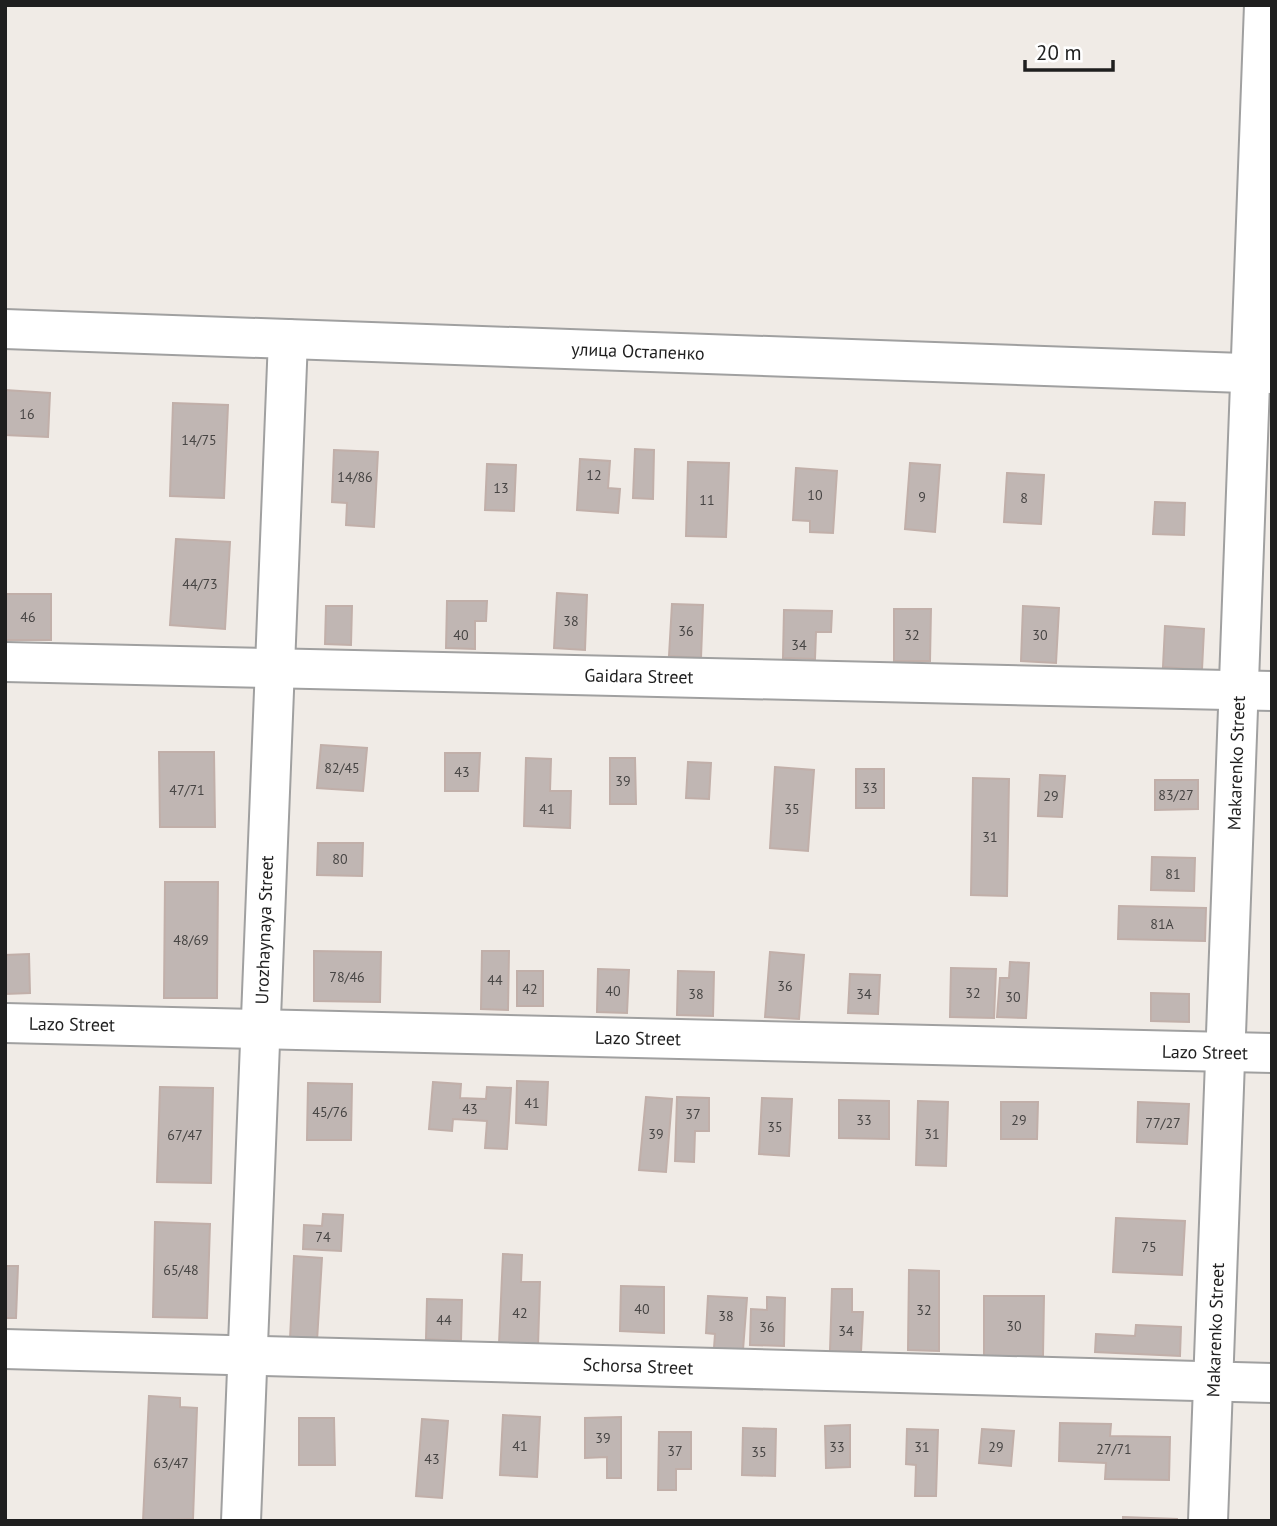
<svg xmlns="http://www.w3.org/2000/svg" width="1277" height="1526" viewBox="0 0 1277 1526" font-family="'PT Sans',sans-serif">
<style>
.building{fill:#c0b6b3;stroke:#c1afa9;stroke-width:2}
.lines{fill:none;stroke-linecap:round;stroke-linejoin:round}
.minor-casing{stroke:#a0a0a0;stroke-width:42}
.minor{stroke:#fff;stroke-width:38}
.labels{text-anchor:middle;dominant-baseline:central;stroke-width:7;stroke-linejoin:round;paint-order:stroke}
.number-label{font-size:14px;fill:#474544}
.street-label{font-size:18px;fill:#1f1f1f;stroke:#fff}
</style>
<rect width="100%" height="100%" fill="#f0ebe6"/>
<g class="building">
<path d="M 5,390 L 50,393 L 48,437 L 5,435 Z"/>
<path d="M 173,403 L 228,405 L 224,498 L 170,496 Z"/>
<path d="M 635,449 L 654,450 L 653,499 L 633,498 Z"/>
<path d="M 334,450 L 378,452 L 374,527 L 346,525 L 347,503 L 332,502 Z"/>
<path d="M 580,459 L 610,461 L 608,488 L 620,489 L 618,513 L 577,510 Z"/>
<path d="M 688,462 L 729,463 L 726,537 L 686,536 Z"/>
<path d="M 910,463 L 940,465 L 935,532 L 905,529 Z"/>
<path d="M 487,464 L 516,465 L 514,511 L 485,510 Z"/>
<path d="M 796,468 L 837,471 L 833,533 L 810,532 L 810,521 L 793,520 Z"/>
<path d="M 1007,473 L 1044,475 L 1041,524 L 1004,522 Z"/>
<path d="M 1155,502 L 1185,503 L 1184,535 L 1153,534 Z"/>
<path d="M 176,539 L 230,542 L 225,629 L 170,625 Z"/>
<path d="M 557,593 L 587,595 L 585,650 L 554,648 Z"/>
<rect x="5" y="594" width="46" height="46"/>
<path d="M 447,601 L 487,601 L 486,621 L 475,621 L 475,649 L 446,648 Z"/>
<path d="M 672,604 L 703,605 L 701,658 L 669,656 Z"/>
<path d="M 326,606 L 352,606 L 351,645 L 325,644 Z"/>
<path d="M 1023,606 L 1059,608 L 1056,663 L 1021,661 Z"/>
<path d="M 894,609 L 931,609 L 930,661 L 894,661 Z"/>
<path d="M 784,610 L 832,611 L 831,632 L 816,632 L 815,659 L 783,658 Z"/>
<path d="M 1165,626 L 1204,629 L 1202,670 L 1163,667 Z"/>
<path d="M 321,745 L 367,748 L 363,791 L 317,788 Z"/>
<path d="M 159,752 L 214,752 L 215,827 L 160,827 Z"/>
<path d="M 445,753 L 480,753 L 478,791 L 445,791 Z"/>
<path d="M 526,758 L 551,759 L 550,791 L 571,791 L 570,828 L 524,826 Z"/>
<path d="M 610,758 L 635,758 L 636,804 L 610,804 Z"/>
<path d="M 688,762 L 711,763 L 709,799 L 686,798 Z"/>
<path d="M 775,767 L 814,770 L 808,851 L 770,848 Z"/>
<rect x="856" y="769" width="28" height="39"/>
<path d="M 1040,775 L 1065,776 L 1062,817 L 1038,816 Z"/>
<path d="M 973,778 L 1009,779 L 1007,896 L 971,895 Z"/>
<path d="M 1155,780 L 1198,780 L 1198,809 L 1155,810 Z"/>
<path d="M 318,843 L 363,843 L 362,876 L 317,875 Z"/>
<path d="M 1152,857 L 1195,858 L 1194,891 L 1151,890 Z"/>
<path d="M 165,882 L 218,882 L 217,998 L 164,998 Z"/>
<path d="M 1119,906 L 1206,908 L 1205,941 L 1118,939 Z"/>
<path d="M 314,951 L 381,952 L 380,1002 L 314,1001 Z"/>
<path d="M 482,951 L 509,951 L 508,1010 L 481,1009 Z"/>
<path d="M 770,952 L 804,955 L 799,1019 L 765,1017 Z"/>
<path d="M 29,954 L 30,993 L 5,994 L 5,955 Z"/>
<path d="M 1010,962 L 1029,963 L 1026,1018 L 997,1017 L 1000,978 L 1009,978 Z"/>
<path d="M 951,968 L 996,969 L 994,1018 L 950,1017 Z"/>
<path d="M 598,969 L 629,970 L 627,1013 L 597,1012 Z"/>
<rect x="517" y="971" width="26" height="35"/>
<path d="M 678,971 L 714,972 L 713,1016 L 677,1015 Z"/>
<path d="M 850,974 L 880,975 L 878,1014 L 848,1013 Z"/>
<path d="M 1151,993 L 1189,994 L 1189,1022 L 1151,1021 Z"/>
<path d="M 517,1081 L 548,1082 L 546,1125 L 516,1123 Z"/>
<path d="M 433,1082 L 461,1084 L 460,1098 L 486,1099 L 487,1087 L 511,1088 L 507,1149 L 485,1148 L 487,1121 L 453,1119 L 452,1131 L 429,1129 Z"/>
<path d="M 308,1083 L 352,1084 L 351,1140 L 307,1140 Z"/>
<path d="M 160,1087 L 213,1088 L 211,1183 L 157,1182 Z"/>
<path d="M 646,1097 L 672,1099 L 666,1172 L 639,1170 Z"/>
<path d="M 677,1097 L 709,1098 L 709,1131 L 695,1131 L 694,1162 L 675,1161 Z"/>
<path d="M 762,1098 L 792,1099 L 789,1156 L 759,1154 Z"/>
<path d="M 839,1100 L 889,1101 L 889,1139 L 839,1138 Z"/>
<path d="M 918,1101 L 948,1102 L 946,1166 L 916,1165 Z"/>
<path d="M 1001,1102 L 1038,1102 L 1037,1139 L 1001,1139 Z"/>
<path d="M 1138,1102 L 1189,1104 L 1187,1144 L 1137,1142 Z"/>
<path d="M 323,1214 L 343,1215 L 341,1251 L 303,1249 L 304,1225 L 322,1226 Z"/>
<path d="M 1116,1218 L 1185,1221 L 1182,1275 L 1113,1272 Z"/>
<path d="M 155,1222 L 210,1224 L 207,1318 L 153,1317 Z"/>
<path d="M 503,1254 L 522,1255 L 521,1282 L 540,1282 L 538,1346 L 499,1344 Z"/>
<path d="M 294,1256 L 322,1258 L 317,1341 L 290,1339 Z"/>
<path d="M 5,1266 L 18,1266 L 16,1318 L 5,1318 Z"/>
<path d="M 909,1270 L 939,1271 L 939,1351 L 908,1350 Z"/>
<path d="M 621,1286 L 664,1287 L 664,1333 L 620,1331 Z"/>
<path d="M 832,1289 L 852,1289 L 852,1312 L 863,1312 L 861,1352 L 830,1351 Z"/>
<path d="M 708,1296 L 747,1298 L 743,1350 L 714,1348 L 715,1334 L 706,1333 Z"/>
<path d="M 984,1296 L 1044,1296 L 1043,1356 L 984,1356 Z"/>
<path d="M 767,1297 L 785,1298 L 784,1346 L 750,1345 L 751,1309 L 767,1310 Z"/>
<path d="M 427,1299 L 462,1300 L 461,1341 L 426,1339 Z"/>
<path d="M 1136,1325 L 1181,1327 L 1180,1356 L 1095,1352 L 1096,1334 L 1135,1336 Z"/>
<path d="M 149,1396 L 180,1398 L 180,1407 L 197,1408 L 193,1519 L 143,1521 Z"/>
<path d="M 503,1415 L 540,1417 L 537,1477 L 500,1475 Z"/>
<path d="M 621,1417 L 621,1478 L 607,1478 L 607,1457 L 585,1458 L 585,1418 Z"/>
<path d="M 299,1418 L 334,1418 L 335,1465 L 299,1465 Z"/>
<path d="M 422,1419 L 448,1421 L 442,1498 L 416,1496 Z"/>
<path d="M 1060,1423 L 1111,1424 L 1110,1436 L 1170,1437 L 1169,1480 L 1105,1479 L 1106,1463 L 1059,1461 Z"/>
<path d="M 850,1425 L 850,1467 L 826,1468 L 825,1426 Z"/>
<path d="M 743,1428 L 776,1429 L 775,1476 L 742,1475 Z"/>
<path d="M 907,1429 L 938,1430 L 936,1496 L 915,1496 L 916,1465 L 906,1464 Z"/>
<path d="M 982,1429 L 1014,1431 L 1011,1466 L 979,1463 Z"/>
<path d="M 659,1432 L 691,1432 L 691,1469 L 676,1469 L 676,1490 L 658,1490 Z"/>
<path d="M 1123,1517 L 1177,1519 L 1177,1521 L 1123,1521 Z"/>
</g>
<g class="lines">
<g class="minor-casing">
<g id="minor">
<path d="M 5,329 L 1272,374"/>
<path d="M 5,662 L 1272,691"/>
<path d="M 5,1023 L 1272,1053"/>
<path d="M 5,1349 L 1272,1383"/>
<path d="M 241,1521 L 288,339"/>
<path d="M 1208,1521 L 1264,5"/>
</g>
</g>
<use href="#minor" class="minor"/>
</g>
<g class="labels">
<g class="number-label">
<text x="27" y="414">16</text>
<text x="199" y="440">14/75</text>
<text x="594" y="475">12</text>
<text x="355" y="477">14/86</text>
<text x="501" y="488">13</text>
<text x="815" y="495">10</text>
<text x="922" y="497">9</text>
<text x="1024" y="498">8</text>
<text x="707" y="500">11</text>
<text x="200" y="584">44/73</text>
<text x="28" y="617">46</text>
<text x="571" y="621">38</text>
<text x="686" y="631">36</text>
<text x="461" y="635">40</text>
<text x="912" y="635">32</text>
<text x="1040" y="635">30</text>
<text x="799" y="645">34</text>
<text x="342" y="768">82/45</text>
<text x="462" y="772">43</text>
<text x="623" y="781">39</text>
<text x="870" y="788">33</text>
<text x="187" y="790">47/71</text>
<text x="1176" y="795">83/27</text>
<text x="1051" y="796">29</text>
<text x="547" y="809">41</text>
<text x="792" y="809">35</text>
<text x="990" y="837">31</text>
<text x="340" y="859">80</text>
<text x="1173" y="874">81</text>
<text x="1162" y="924">81А</text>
<text x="191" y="940">48/69</text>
<text x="347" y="977">78/46</text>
<text x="495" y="980">44</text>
<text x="785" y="986">36</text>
<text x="530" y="989">42</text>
<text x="613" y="991">40</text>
<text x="973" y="993">32</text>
<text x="696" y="994">38</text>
<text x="864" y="994">34</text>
<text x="1013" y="997">30</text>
<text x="532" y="1103">41</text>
<text x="470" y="1109">43</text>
<text x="330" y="1112">45/76</text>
<text x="693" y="1114">37</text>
<text x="864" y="1120">33</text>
<text x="1019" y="1120">29</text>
<text x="1163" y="1123">77/27</text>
<text x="775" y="1127">35</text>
<text x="656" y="1134">39</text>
<text x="932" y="1134">31</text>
<text x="185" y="1135">67/47</text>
<text x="323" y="1237">74</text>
<text x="1149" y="1247">75</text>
<text x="181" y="1270">65/48</text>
<text x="642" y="1309">40</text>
<text x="924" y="1310">32</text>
<text x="520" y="1313">42</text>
<text x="726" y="1316">38</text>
<text x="444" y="1320">44</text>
<text x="1014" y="1326">30</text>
<text x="767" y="1327">36</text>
<text x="846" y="1331">34</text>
<text x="603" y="1438">39</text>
<text x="520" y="1446">41</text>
<text x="837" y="1447">33</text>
<text x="922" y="1447">31</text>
<text x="996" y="1447">29</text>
<text x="1114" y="1449">27/71</text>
<text x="675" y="1451">37</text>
<text x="759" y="1452">35</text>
<text x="432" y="1459">43</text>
<text x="171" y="1463">63/47</text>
</g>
<g class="street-label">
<text transform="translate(638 351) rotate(2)">улица Остапенко</text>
<text transform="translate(639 676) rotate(1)">Gaidara Street</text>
<text transform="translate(1236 763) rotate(-88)">Makarenko Street</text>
<text transform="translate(264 930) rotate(-88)">Urozhaynaya Street</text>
<text transform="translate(72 1024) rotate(1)">Lazo Street</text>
<text transform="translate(638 1038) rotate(1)">Lazo Street</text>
<text transform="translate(1205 1052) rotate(1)">Lazo Street</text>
<text transform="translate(1215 1330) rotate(-88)">Makarenko Street</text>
<text transform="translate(638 1366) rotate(2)">Schorsa Street</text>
</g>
</g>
<rect width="1277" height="1526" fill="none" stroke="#1f1f1f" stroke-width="14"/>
<path d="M1025 60v10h88v-10" fill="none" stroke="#1f1f1f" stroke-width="3.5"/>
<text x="1036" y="60" font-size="21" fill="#1f1f1f" stroke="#ffffff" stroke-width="5" paint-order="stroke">20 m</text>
</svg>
